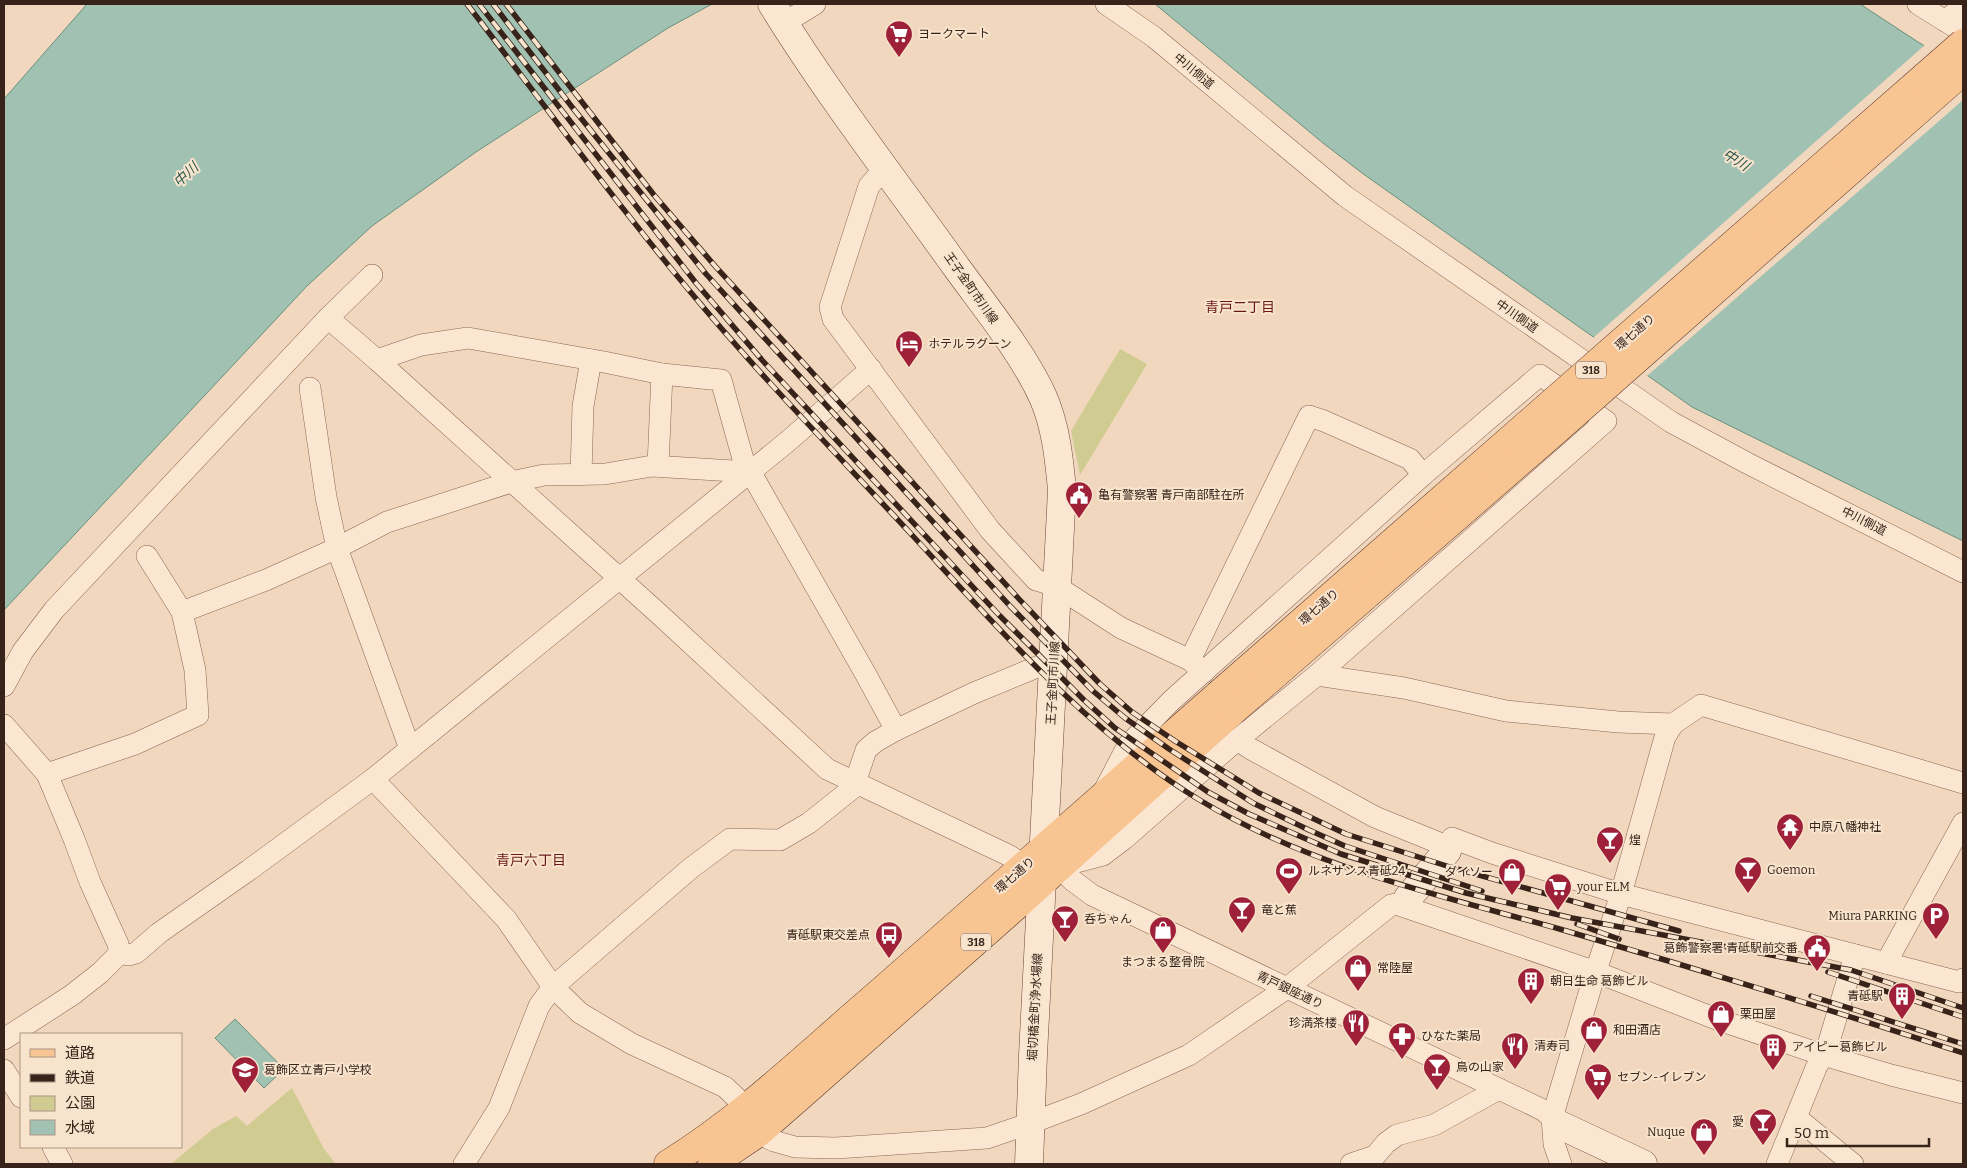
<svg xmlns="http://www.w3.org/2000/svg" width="1967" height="1168" viewBox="0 0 1967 1168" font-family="Bitter,'Noto Sans JP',serif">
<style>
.green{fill:#d0cb90}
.water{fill:#a1c2b2;stroke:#68907e}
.pier{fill:#f1d7bd}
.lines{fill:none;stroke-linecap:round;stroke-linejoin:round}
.street-casing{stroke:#8a6755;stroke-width:22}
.secondary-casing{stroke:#6c4838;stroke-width:29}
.primary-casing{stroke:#57362a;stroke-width:29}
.street{stroke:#fbe6d1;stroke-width:21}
.secondary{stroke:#fbe6d1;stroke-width:28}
.primary{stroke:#f8c491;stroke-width:28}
.rail-casing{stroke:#38231b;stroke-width:5.5}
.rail{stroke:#f8e3cd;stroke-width:4;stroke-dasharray:11;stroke-linecap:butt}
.primary-bridge-casing{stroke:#57362a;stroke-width:29;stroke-linecap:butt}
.primary-bridge{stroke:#f8c491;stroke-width:28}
.labels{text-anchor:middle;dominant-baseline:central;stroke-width:4;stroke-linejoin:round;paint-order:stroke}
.shield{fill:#f8e3cd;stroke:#725d50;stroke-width:1}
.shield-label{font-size:11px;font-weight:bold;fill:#38231b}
.poi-label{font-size:12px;fill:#38231b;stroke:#f8e3cd;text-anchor:start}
.street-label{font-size:12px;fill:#38231b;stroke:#f8e3cd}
.water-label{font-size:14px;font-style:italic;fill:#29594d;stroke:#f8e3cd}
.neighbourhood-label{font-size:14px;fill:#681817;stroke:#f8e3cd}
</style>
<rect width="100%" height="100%" fill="#f1d7bd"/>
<g class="green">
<path d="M 1120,349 L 1147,364 L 1080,475 L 1071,431 Z"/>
<path d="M 292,1088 L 324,1149 L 336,1164 L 171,1164 L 213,1129 L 236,1116 L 247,1126 Z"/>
</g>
<g class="water">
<path d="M 87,4 L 712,4 L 668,28 L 476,152 L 372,226 L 307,286 L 4,610 L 4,99 Z"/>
<path d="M 1155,4 L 1860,4 L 1918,42 L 1963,69 L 1963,541 L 1692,407 L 1362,173 L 1323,143 Z"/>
<path d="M 235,1019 L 284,1069 L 264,1088 L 215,1038 Z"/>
</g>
<path class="pier" d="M 1926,44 L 1963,67 L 1963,100 L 1647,376 L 1593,338 Z"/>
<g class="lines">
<g class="street-casing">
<g id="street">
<path d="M 1106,4 L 1154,37 L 1345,196 L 1671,422 L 1747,463 L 1963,572"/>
<path d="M 1918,4 L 1963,32"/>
<path d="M 1945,21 L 1963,6"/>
<path d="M 784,23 L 815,4"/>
<path d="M 885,168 L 869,186 L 830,307 L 833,319 L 990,530 L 1036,580 L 1056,586 L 1121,628 L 1190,660 L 1204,672"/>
<path d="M 328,318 L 377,360 L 659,614 L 827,769 L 1008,855 L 1026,866 L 1035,876"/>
<path d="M 377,360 L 421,345 L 468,338 L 604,362 L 662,374 L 721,380 L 743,459 L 865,673 L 896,730"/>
<path d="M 310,388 L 326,497 L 337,548 L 410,749"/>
<path d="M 658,466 L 662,374"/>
<path d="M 581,475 L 583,406 L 591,360"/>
<path d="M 182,612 L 266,580 L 337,548 L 387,522 L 511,482 L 544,475 L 605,474 L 652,466 L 750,472"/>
<path d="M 1190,660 L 1309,416 L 1324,421 L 1410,459 L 1423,475"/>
<path d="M 1317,675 L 1404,688 L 1506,711 L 1618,722 L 1673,724"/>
<path d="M 4,686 L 23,651 L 54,610 L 328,318 L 372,275"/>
<path d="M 4,725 L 47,774 L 74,839 L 90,882 L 118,944 L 120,953"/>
<path d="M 1237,740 L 1251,749 L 1375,817 L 1449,847"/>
<path d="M 47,774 L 135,744 L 198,715 L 195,670 L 182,612 L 147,556"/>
<path d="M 373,779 L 506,919 L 553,987 L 580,1013 L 632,1044 L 725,1087 L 746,1107"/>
<path d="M 855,783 L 866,750 L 875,742 L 896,730 L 974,693 L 1054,660"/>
<path d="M 1447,851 L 1452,838 L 1492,853 L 1621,894 L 1886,963 L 1963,823"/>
<path d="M 1051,859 L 1072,880 L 1092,895 L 1543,1110 L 1560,1125"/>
<path d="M 1061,866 L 1103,855 L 1124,839 L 1237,740 L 1317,675 L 1606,421 L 1540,375 L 1423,475 L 1172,700 L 1128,745 L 1104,791"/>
<path d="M 1886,963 L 1959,982 L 1963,979"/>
<path d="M 4,1039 L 72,995 L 100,973 L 120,953 L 129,955 L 136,953 L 159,933 L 249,870 L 373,779 L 787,442 L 871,369"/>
<path d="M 4,1070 L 21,1097"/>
<path d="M 1797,1118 L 1853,1164"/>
<path d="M 758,1133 L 774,1141 L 795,1147 L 836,1148 L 987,1138 L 1031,1123 L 1081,1104 L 1189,1055 L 1287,988 L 1391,905 L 1396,904 L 1596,972 L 1719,1020 L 1823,1055 L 1891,1075 L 1963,1093"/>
<path d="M 53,1147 L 62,1164"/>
<path d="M 464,1164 L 499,1108 L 539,1006 L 553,987 L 691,868 L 730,839 L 780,840 L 809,823 L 858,784"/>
<path d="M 1351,1164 L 1375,1156 L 1386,1143 L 1397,1135 L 1434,1125 L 1499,1089"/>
<path d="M 1561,1164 L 1554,1144 L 1552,1118 L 1593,980 L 1621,894 L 1665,737 L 1673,724 L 1701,705 L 1963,783"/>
<path d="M 1777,1164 L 1816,1068 L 1828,1045 L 1855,955"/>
</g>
</g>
<g class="secondary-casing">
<g id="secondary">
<path d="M 772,4 C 828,95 895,181 957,268 C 986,308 1023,353 1043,397 C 1056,427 1059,458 1062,490 L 1033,1055 L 1029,1164"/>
<path d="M 1408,898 L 1447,851"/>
<path d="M 1560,1125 L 1643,1164"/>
</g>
</g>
<g class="primary-casing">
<g id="primary">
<path d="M 668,1164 C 744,1117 809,1053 877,995 C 991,896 1104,795 1218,695"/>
<path d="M 712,1164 L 758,1133 L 798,1098 L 1008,913 L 1233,711"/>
</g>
</g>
<use href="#street" class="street"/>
<use href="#secondary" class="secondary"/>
<use href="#primary" class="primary"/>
<g class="rail-casing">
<g id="rail">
<path d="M 467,4 C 540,99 611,197 688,289 C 759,375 837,454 912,535 C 999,629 1088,732 1198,799 C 1309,867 1439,895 1563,930 C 1698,969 1831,1010 1963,1053"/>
<path d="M 479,4 L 696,283 L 762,360 L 999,615 L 1084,700 L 1115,728 L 1208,792 L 1249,814 L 1341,854 L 1466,893 L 1572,918 L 1851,970 L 1963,1008"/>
<path d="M 493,4 L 572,107 L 706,274 L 1010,606 L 1093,691 L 1125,718 L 1169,749 L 1253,803 L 1309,830 L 1345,846 L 1482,891"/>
<path d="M 506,4 L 654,195 L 715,266 L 1019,599 L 1100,684 L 1132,712 L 1175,741 L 1259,793 L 1346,834 L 1450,867 L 1679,931"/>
<path d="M 1577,924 L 1619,939"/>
<path d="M 1828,972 L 1963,1017"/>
<path d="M 1811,996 L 1963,1044"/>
</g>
</g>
<use href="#rail" class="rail"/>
<g class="primary-bridge-casing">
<g id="primary-bridge">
<path d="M 1218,695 L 1963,43"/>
<path d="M 1233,711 L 1552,434 L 1963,71"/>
</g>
</g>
<use href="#primary-bridge" class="primary-bridge"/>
</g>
<defs>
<g id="supermarket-pin" transform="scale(1.4375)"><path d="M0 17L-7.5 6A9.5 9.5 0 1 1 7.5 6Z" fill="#9e2039" stroke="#f8e3cd"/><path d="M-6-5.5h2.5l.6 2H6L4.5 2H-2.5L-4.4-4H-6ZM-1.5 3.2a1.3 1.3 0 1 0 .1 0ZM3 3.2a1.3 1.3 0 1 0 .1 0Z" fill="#fff"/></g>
<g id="hotel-pin" transform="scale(1.4375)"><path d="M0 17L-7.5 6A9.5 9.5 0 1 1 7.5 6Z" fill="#9e2039" stroke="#f8e3cd"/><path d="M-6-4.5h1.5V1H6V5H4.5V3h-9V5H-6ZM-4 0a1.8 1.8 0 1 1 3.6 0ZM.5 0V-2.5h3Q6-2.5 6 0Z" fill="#fff"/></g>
<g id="civic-pin" transform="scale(1.4375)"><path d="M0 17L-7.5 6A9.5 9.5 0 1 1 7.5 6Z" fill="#9e2039" stroke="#f8e3cd"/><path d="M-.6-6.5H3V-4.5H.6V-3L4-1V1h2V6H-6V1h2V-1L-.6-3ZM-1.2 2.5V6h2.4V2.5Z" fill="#fff"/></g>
<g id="temple-pin" transform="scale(1.4375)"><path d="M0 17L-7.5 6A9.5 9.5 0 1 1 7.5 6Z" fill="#9e2039" stroke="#f8e3cd"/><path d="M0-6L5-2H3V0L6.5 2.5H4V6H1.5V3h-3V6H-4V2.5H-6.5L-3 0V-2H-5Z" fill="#fff"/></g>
<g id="bar-pin" transform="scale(1.4375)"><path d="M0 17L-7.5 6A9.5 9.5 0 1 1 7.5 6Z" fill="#9e2039" stroke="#f8e3cd"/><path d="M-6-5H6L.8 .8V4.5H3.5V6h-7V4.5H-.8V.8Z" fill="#fff"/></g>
<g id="stadium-pin" transform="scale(1.4375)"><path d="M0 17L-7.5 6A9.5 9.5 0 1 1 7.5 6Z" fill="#9e2039" stroke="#f8e3cd"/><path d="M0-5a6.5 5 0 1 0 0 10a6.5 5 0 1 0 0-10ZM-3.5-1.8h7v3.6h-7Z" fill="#fff"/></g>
<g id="shop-pin" transform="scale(1.4375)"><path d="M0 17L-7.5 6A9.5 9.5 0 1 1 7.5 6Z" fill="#9e2039" stroke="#f8e3cd"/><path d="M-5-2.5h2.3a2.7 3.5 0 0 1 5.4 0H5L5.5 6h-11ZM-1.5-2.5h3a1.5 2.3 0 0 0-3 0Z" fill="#fff"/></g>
<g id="parking-pin" transform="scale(1.4375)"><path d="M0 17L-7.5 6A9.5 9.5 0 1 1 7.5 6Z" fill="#9e2039" stroke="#f8e3cd"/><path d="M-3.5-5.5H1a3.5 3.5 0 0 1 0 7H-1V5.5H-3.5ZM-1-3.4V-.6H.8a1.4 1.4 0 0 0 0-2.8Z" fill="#fff"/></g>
<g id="bus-pin" transform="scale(1.4375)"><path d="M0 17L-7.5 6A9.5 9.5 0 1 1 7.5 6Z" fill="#9e2039" stroke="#f8e3cd"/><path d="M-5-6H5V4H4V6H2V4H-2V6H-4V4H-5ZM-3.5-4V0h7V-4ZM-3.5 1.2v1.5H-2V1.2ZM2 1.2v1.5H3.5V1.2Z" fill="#fff"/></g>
<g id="building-pin" transform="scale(1.4375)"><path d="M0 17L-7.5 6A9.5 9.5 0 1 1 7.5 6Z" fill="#9e2039" stroke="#f8e3cd"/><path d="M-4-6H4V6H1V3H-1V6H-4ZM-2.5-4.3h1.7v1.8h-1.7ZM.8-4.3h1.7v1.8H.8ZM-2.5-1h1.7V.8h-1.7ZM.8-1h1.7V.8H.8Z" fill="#fff"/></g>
<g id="restaurant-pin" transform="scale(1.4375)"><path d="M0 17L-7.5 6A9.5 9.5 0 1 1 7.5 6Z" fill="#9e2039" stroke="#f8e3cd"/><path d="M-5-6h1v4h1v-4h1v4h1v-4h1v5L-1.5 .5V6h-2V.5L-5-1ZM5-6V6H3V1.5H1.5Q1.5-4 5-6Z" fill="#fff"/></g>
<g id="pharmacy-pin" transform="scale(1.4375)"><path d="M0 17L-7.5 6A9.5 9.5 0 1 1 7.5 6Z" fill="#9e2039" stroke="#f8e3cd"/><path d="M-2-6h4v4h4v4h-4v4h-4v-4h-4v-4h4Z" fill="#fff"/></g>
<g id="school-pin" transform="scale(1.4375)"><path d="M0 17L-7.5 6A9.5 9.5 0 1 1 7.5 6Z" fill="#9e2039" stroke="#f8e3cd"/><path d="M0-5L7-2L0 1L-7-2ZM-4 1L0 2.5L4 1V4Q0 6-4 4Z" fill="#fff"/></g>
</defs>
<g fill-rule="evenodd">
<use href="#supermarket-pin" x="899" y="34"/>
<use href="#hotel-pin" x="909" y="344"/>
<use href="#civic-pin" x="1079" y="495"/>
<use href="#temple-pin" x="1790" y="827"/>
<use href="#bar-pin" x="1610" y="840"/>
<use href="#bar-pin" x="1748" y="870"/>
<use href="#stadium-pin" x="1289" y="871"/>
<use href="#shop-pin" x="1512" y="872"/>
<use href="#supermarket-pin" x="1558" y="887"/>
<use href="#bar-pin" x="1242" y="910"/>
<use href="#parking-pin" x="1936" y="916"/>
<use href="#bar-pin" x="1065" y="919"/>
<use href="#shop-pin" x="1163" y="930"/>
<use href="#bus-pin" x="889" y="935"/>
<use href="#civic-pin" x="1817" y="948"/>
<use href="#shop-pin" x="1358" y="968"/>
<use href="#building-pin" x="1531" y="981"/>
<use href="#building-pin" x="1902" y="996"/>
<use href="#shop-pin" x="1721" y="1014"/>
<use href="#restaurant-pin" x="1356" y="1023"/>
<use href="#shop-pin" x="1594" y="1030"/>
<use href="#pharmacy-pin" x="1402" y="1036"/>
<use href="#restaurant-pin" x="1515" y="1046"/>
<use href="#building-pin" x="1773" y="1047"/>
<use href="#bar-pin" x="1437" y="1067"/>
<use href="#school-pin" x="245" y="1070"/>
<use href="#supermarket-pin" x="1598" y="1077"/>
<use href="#bar-pin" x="1763" y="1122"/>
<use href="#shop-pin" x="1704" y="1132"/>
</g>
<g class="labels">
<g class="shield">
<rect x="1576" y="361.5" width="30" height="17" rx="4"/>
<rect x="961" y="933.5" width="30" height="17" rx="4"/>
</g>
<g class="shield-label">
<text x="1591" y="370">318</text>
<text x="976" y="942">318</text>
</g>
<g class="poi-label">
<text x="918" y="34">ヨークマート</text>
<text x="928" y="344">ホテルラグーン</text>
<text x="1098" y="495">亀有警察署 青戸南部駐在所</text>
<text x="1809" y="827">中原八幡神社</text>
<text x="1629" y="840">煌</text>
<text x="1767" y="870">Goemon</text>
<text x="1308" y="871">ルネサンス青砥24</text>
<text x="1493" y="872" text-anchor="end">ダイソー</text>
<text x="1577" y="887">your ELM</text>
<text x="1261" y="910">竜と蕉</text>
<text x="1917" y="916" text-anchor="end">Miura PARKING</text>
<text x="1084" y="919">呑ちゃん</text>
<text x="870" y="935" text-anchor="end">青砥駅東交差点</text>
<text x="1798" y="948" text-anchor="end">葛飾警察署 青砥駅前交番</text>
<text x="1163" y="962" text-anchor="middle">まつまる整骨院</text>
<text x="1377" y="968">常陸屋</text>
<text x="1550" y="981">朝日生命 葛飾ビル</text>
<text x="1883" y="996" text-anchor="end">青砥駅</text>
<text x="1740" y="1014">栗田屋</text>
<text x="1337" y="1023" text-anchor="end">珍満茶楼</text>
<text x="1613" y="1030">和田酒店</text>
<text x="1421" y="1036">ひなた薬局</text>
<text x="1534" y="1046">清寿司</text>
<text x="1792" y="1047">アイピー葛飾ビル</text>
<text x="1456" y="1067">鳥の山家</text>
<text x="264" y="1070">葛飾区立青戸小学校</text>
<text x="1617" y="1077">セブン-イレブン</text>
<text x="1744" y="1122" text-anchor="end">愛</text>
<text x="1685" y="1132" text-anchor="end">Nuque</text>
</g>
<g class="street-label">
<text transform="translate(1194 71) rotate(40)">中川側道</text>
<text transform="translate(971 288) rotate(55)">王子金町市川線</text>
<text transform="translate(1517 316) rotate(35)">中川側道</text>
<text transform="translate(1635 332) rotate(-41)">環七通り</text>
<text transform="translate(1864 521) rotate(27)">中川側道</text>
<text transform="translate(1319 607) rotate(-41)">環七通り</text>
<text transform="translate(1053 683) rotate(-87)">王子金町市川線</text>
<text transform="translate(1015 875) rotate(-41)">環七通り</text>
<text transform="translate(1290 990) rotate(25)">青戸銀座通り</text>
<text transform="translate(1035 1007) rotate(-87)">堀切橋金町浄水場線</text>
</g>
<g class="water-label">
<text transform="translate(1736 160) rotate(32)">中川</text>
<text transform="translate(186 175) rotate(-43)">中川</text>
</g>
<g class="neighbourhood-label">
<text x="1240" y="307">青戸二丁目</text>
<text x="531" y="860">青戸六丁目</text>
</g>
</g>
<rect width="1967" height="1168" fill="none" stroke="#38231b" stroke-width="10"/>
<rect x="20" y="1033" width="162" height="115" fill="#f8e3cd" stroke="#ab9686"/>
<rect x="30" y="1049" width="25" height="8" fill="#f8c491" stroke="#ab9686"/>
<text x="65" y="1058" font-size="15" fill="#38231b">道路</text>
<rect x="30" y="1074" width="25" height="8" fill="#38231b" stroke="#ab9686"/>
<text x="65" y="1083" font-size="15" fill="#38231b">鉄道</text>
<rect x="30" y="1096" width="25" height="15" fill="#d0cb90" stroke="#ab9686"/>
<text x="65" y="1108" font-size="15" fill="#38231b">公園</text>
<rect x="30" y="1120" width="25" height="15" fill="#a1c2b2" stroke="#ab9686"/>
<text x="65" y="1133" font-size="15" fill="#38231b">水域</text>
<path d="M1787 1138v8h142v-8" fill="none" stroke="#38231b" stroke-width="2.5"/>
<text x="1794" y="1138" font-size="15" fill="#38231b" stroke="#f8e3cd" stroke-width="4" paint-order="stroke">50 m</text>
</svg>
